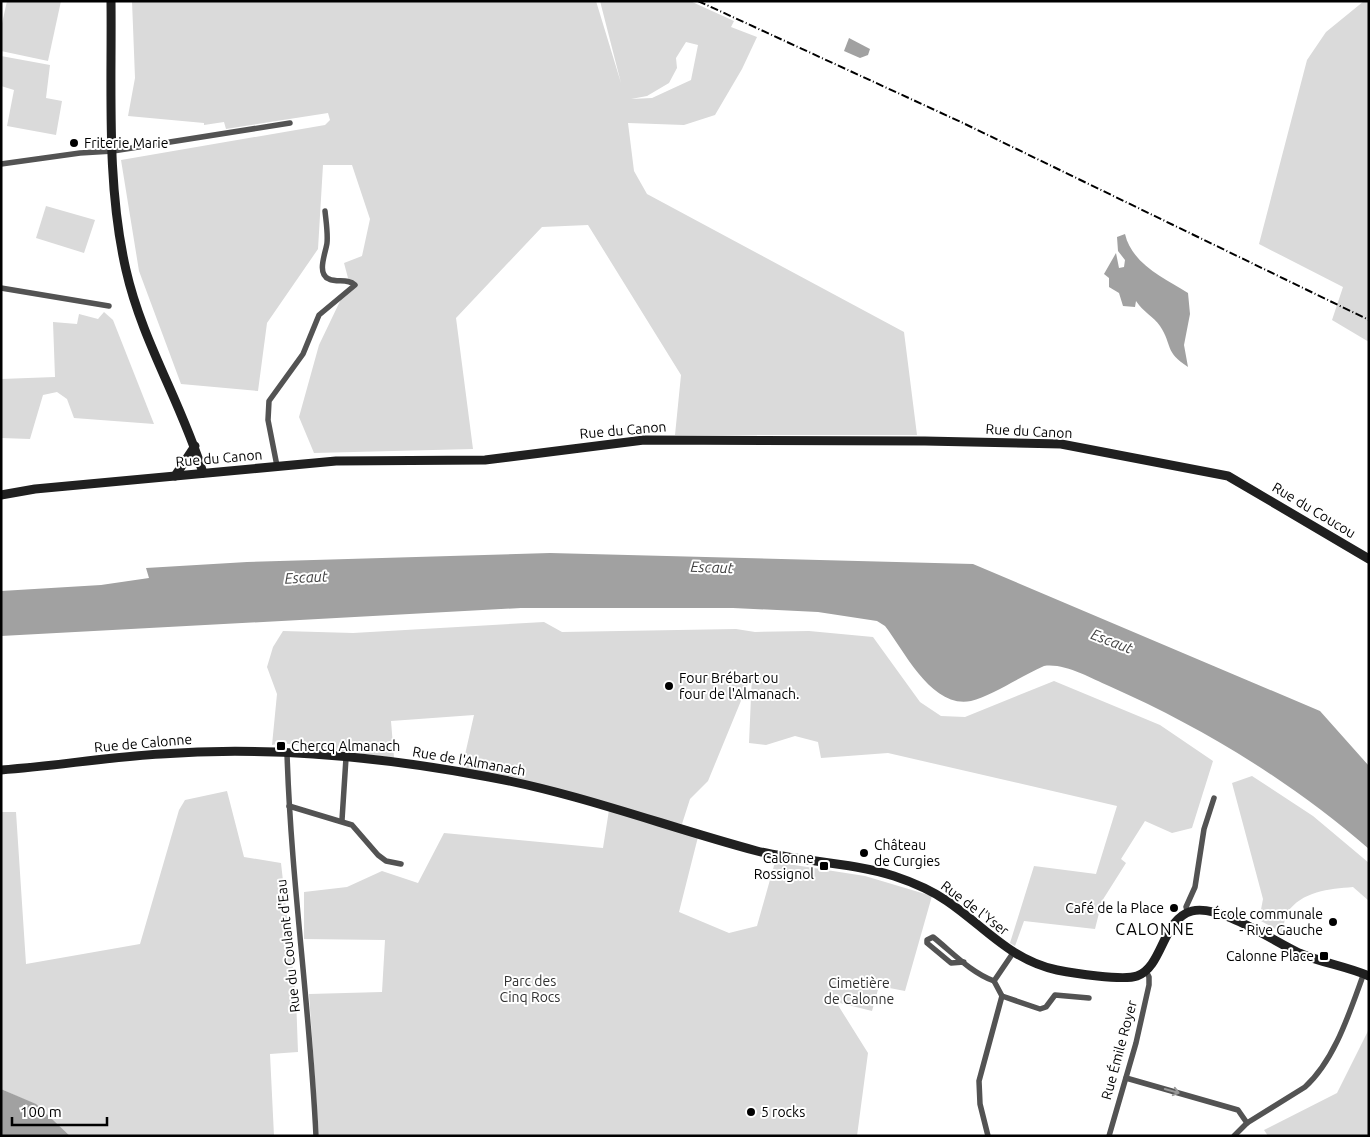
<svg xmlns="http://www.w3.org/2000/svg" width="1370" height="1137" viewBox="0 0 1370 1137" font-family="Ubuntu,sans-serif">
<style>
.green{fill:#dadada;fill-rule:evenodd}
.water{fill:#a1a1a1}
.lines{fill:none;stroke-linecap:round;stroke-linejoin:round}
.street{stroke:#535353;stroke-width:5.5}
.secondary{stroke:#202020;stroke-width:9}
.rail{stroke:#000;stroke-width:2;stroke-dasharray:8 2.5 1 2.5;stroke-linecap:butt}
.oneway{stroke:#989898}
.poi-dot{fill:#000;stroke:#fff;stroke-width:2}
.labels{text-anchor:middle;dominant-baseline:central;stroke-width:4;stroke-linejoin:round;paint-order:stroke}
.poi-label{font-size:14px;fill:#000;stroke:#fff;text-anchor:start}
.street-label{font-size:14px;fill:#000;stroke:#fff}
.park-label{font-size:14px;fill:#313131;stroke:#fff}
.water-label{font-size:15px;font-style:italic;fill:#424242;stroke:#fff}
.quarter-label{font-size:16px;letter-spacing:1px;fill:#000;stroke:#fff}
</style>
<rect width="100%" height="100%" fill="#fff"/>
<g class="green">
<path d="M 7,1 L 61,1 L 48,61 L 1,51 L 1,28 Z"/>
<path d="M 132,1 L 596,1 L 621,83 L 600,1 L 690,1 L 734,21 L 731,27 L 757,37 L 742,69 L 715,115 L 684,125 L 628,123 L 634,171 L 647,194 L 904,332 L 917,435 L 675,435 L 681,375 L 588,225 L 542,227 L 456,318 L 473,449 L 314,453 L 299,417 L 319,345 L 342,297 L 355,285 L 348,278 L 344,263 L 362,256 L 370,219 L 352,165 L 323,165 L 318,249 L 267,323 L 258,391 L 181,384 L 139,271 L 121,160 L 325,125 L 330,120 L 328,113 L 226,129 L 224,122 L 204,125 L 204,123 L 128,116 L 135,78 ZM 686,42 L 698,45 L 691,80 L 652,98 L 631,99 L 647,96 L 669,83 L 677,68 L 676,58 Z"/>
<path d="M 1364,1 L 1369,1 L 1369,342 L 1332,320 L 1343,287 L 1259,244 L 1307,60 L 1326,32 Z"/>
<path d="M 1,56 L 50,65 L 46,98 L 62,101 L 56,135 L 7,126 L 14,90 L 1,86 Z"/>
<path d="M 46,206 L 95,220 L 84,253 L 36,238 Z"/>
<path d="M 104,312 L 113,320 L 154,424 L 74,418 L 67,399 L 57,392 L 43,395 L 30,439 L 1,438 L 1,379 L 55,377 L 53,322 L 77,324 L 79,314 L 98,319 Z"/>
<path d="M 544,622 L 562,632 L 736,629 L 755,632 L 809,631 L 873,637 L 920,702 L 941,716 L 965,717 L 1054,681 L 1160,725 L 1213,761 L 1192,828 L 1172,833 L 1145,821 L 1121,859 L 1126,863 L 1102,901 L 1095,929 L 1024,921 L 1015,946 L 1010,943 L 1034,866 L 1096,874 L 1117,806 L 888,753 L 821,758 L 818,742 L 795,736 L 766,745 L 749,743 L 752,674 L 708,781 L 690,799 L 682,824 L 652,819 L 462,768 L 474,715 L 391,721 L 394,758 L 281,743 L 272,745 L 277,694 L 267,667 L 273,647 L 283,631 L 353,633 Z"/>
<path d="M 1252,776 L 1313,816 L 1369,863 L 1369,901 L 1353,887 C 1329,889 1302,891 1287,913 C 1284,918 1284,927 1283,933 L 1259,920 L 1263,899 L 1232,783 Z"/>
<path d="M 227,791 L 244,857 L 281,863 L 296,997 L 298,1052 L 270,1054 L 274,1136 L 70,1136 L 36,1105 L 1,1089 L 1,812 L 16,812 L 26,964 L 140,944 L 179,810 L 185,800 Z"/>
<path d="M 609,810 L 699,833 L 679,912 L 729,933 L 757,926 L 775,862 L 865,876 L 932,896 L 905,991 L 879,986 L 872,1011 L 836,1002 L 868,1053 L 857,1136 L 319,1136 L 309,994 L 382,992 L 385,940 L 304,939 L 304,892 L 347,887 L 382,871 L 418,883 L 444,833 L 603,848 Z"/>
<path d="M 1369,1029 L 1369,1136 L 1268,1136 L 1264,1130 L 1337,1093 Z"/>
</g>
<g class="water">
<path d="M 849,38 L 870,49 L 868,55 L 860,58 L 844,51 Z"/>
<path d="M 1125,234 C 1132,264 1164,278 1188,293 L 1190,314 L 1184,345 L 1188,367 C 1164,351 1173,346 1160,326 C 1154,317 1143,312 1136,301 L 1135,307 L 1123,306 L 1119,293 L 1109,287 L 1109,278 L 1104,274 L 1116,253 L 1119,268 L 1124,267 L 1125,260 L 1118,251 L 1117,237 Z"/>
<path d="M 550,553 L 973,564 L 1320,711 L 1369,766 L 1369,849 C 1290,781 1204,728 1109,686 C 1090,678 1065,663 1044,666 C 1023,675 992,696 971,701 C 932,709 905,652 885,626 L 877,621 L 818,612 L 733,608 L 521,608 L 1,636 L 1,591 L 101,585 L 149,578 L 146,568 L 247,562 Z"/>
<path d="M 1,1089 L 36,1104 L 70,1136 L 1,1136 Z"/>
</g>
<g class="lines">
<g class="street">
<path d="M 1,164 L 80,153 L 113,151 L 290,123"/>
<path d="M 1,288 L 109,306"/>
<path d="M 277,466 L 268,420 L 269,401 L 303,354 L 319,315 L 355,285 C 348,278 337,283 329,279 C 316,274 326,252 327,243 C 328,233 326,221 325,211"/>
<path d="M 287,753 C 291,881 310,1008 316,1136"/>
<path d="M 289,806 L 352,825 L 378,855 L 386,861 L 401,864"/>
<path d="M 342,820 L 346,758"/>
<path d="M 1188,912 L 1186,907 L 1195,887 L 1204,829 L 1214,798"/>
<path d="M 964,962 L 951,963 L 927,943 L 927,940 L 933,937 C 952,952 970,972 994,981"/>
<path d="M 1002,996 L 1040,1009 L 1046,1007 L 1055,995 L 1089,998"/>
<path d="M 1126,1078 L 1238,1110 L 1247,1123"/>
<path d="M 988,1136 L 980,1104 L 979,1081 L 1002,996 L 994,981 L 1013,953"/>
<path d="M 1109,1136 L 1136,1043 L 1149,985 L 1149,977 L 1146,971"/>
<path d="M 1234,1136 L 1247,1123 L 1305,1087 C 1335,1060 1350,1011 1364,973"/>
</g>
<g class="secondary">
<path d="M 111,1 C 112,90 106,183 126,270 C 142,341 182,404 203,473"/>
<path d="M 175,476 L 195,446"/>
<path d="M 1,495 L 35,489 L 336,461 L 485,460 L 644,440 L 925,441 L 1061,444 L 1228,476 L 1369,559"/>
<path d="M 1,770 C 55,766 108,757 161,754 C 270,746 383,757 489,777 C 581,794 667,827 757,851 C 802,862 850,862 894,876 C 912,882 931,890 947,901 C 984,926 1010,960 1057,970 C 1072,973 1123,981 1137,976 C 1163,967 1162,919 1192,911 C 1220,904 1273,941 1299,953 C 1322,963 1346,966 1369,976"/>
</g>
<path class="rail" d="M 698,1 L 963,123 L 1369,320"/>
</g>
<defs><path id="oneway-shaft" d="M-6 0H5M1.5-3L5.5 0L1.5 3" fill="none" stroke-width="1.6" stroke-linecap="round" stroke-linejoin="round" transform="scale(1.25)"/></defs>
<use class="oneway" href="#oneway-shaft" transform="translate(1172 1091) rotate(16)"/>
<g class="poi-dot">
<circle cx="74" cy="143" r="5"/>
<circle cx="669" cy="686" r="5"/>
<rect x="276" y="741" width="10" height="10" rx="2.5"/>
<circle cx="864" cy="853" r="5"/>
<rect x="819" y="861" width="10" height="10" rx="2.5"/>
<circle cx="1174" cy="908" r="5"/>
<circle cx="1333" cy="922" r="5"/>
<rect x="1319" y="951" width="10" height="10" rx="2.5"/>
<circle cx="751" cy="1112" r="5"/>
</g>
<g class="labels">
<g class="poi-label">
<text x="84" y="143">Friterie Marie</text>
<text x="679" y="678">Four Brébart ou<tspan x="679" dy="16">four de l'Almanach.</tspan></text>
<text x="291" y="746">Chercq Almanach</text>
<text x="874" y="845">Château<tspan x="874" dy="16">de Curgies</tspan></text>
<text x="814" y="858" text-anchor="end">Calonne<tspan x="814" dy="16">Rossignol</tspan></text>
<text x="1164" y="908" text-anchor="end">Café de la Place</text>
<text x="1323" y="914" text-anchor="end">École communale<tspan x="1323" dy="16">- Rive Gauche</tspan></text>
<text x="1314" y="956" text-anchor="end">Calonne Place</text>
<text x="761" y="1112">5 rocks</text>
</g>
<g class="street-label">
<text transform="translate(623 430) rotate(-5)">Rue du Canon</text>
<text transform="translate(1029 431) rotate(3)">Rue du Canon</text>
<text transform="translate(219 458) rotate(-5)">Rue du Canon</text>
<text transform="translate(1314 510) rotate(31)">Rue du Coucou</text>
<text transform="translate(143 743) rotate(-5)">Rue de Calonne</text>
<text transform="translate(469 761) rotate(10)">Rue de l'Almanach</text>
<text transform="translate(975 908) rotate(37)">Rue de l'Yser</text>
<text transform="translate(288 946) rotate(-96)">Rue du Coulant d'Eau</text>
<text transform="translate(1119 1050) rotate(-75)">Rue Émile Royer</text>
</g>
<g class="park-label">
<text x="530" y="981">Parc des<tspan x="530" dy="16">Cinq Rocs</tspan></text>
<text x="859" y="983">Cimetière<tspan x="859" dy="16">de Calonne</tspan></text>
</g>
<g class="water-label">
<text transform="translate(712 567) rotate(2)">Escaut</text>
<text transform="translate(306 577) rotate(-3)">Escaut</text>
<text transform="translate(1112 641) rotate(21)">Escaut</text>
</g>
<g class="quarter-label">
<text x="1155" y="929">CALONNE</text>
</g>
</g>
<rect width="1370" height="1137" fill="none" stroke="#000000" stroke-width="5"/>
<path d="M12 1117v8h95v-8" fill="none" stroke="#000000" stroke-width="2.5"/>
<text x="20" y="1117" font-size="15" fill="#000000" stroke="#ffffff" stroke-width="4" paint-order="stroke">100 m</text>
</svg>
